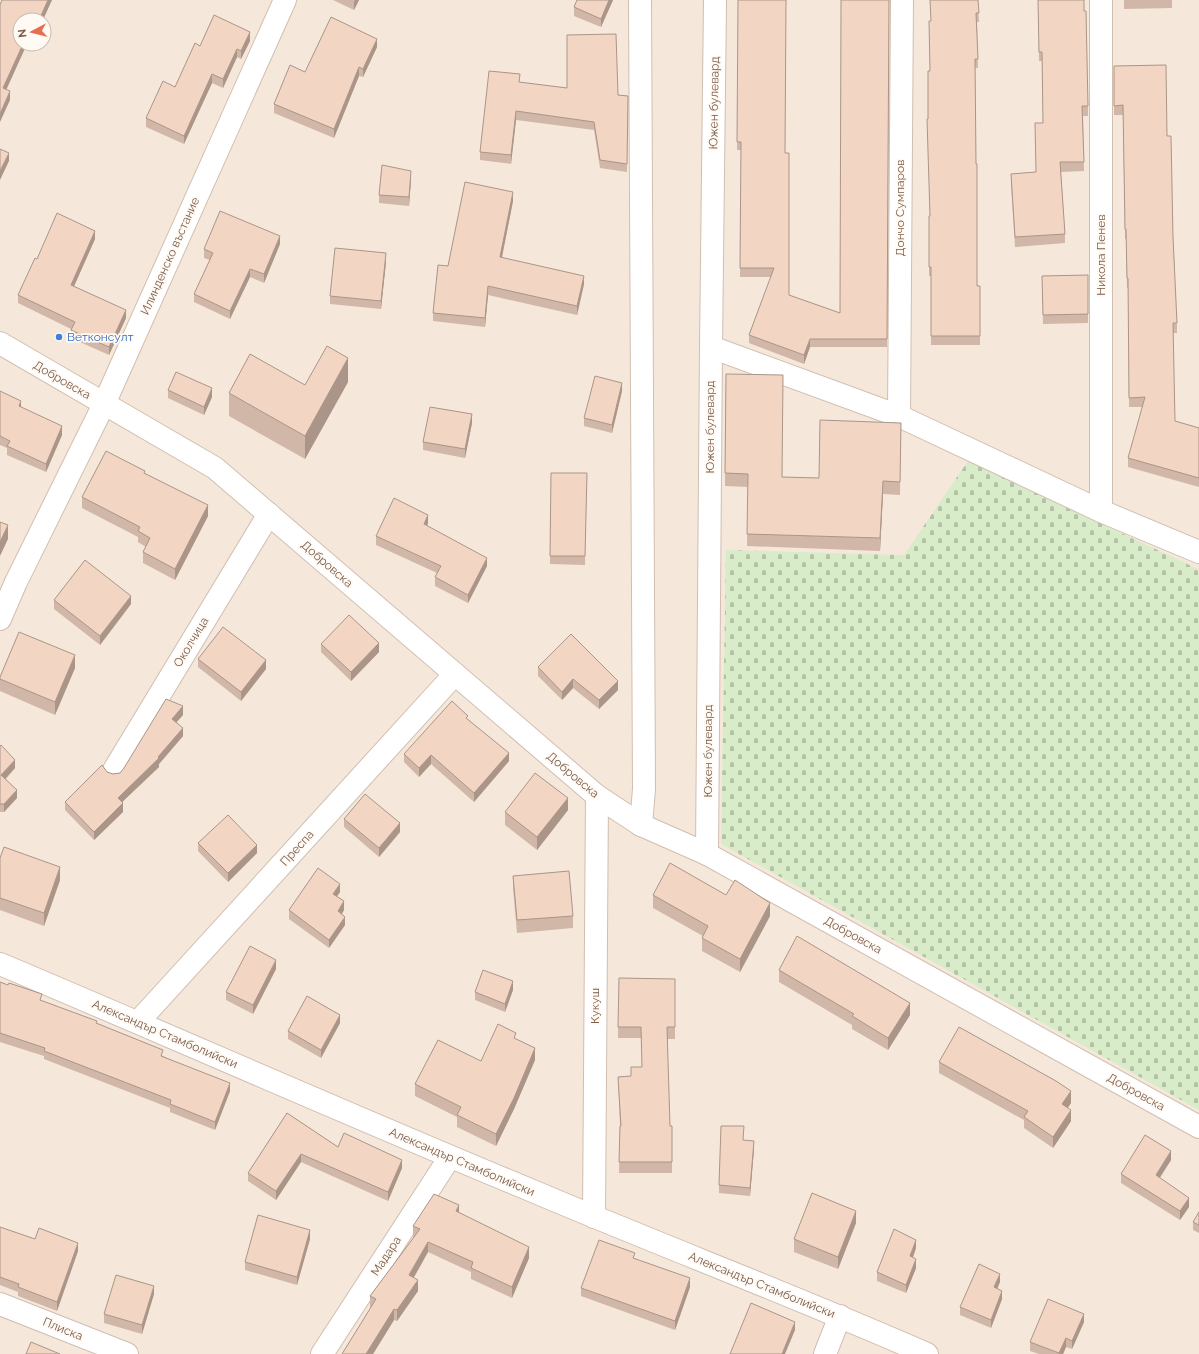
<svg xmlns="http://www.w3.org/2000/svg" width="1199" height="1354" viewBox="0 0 1199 1354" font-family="Raleway,sans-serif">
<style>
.residential{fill:#f5e8da;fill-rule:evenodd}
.cemetery{fill:url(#cemetery-stones)}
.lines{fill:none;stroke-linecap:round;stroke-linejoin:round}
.minor-casing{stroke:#d1beb0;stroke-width:24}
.tertiary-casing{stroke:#d1beb0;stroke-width:24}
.minor{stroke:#fff;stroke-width:22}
.tertiary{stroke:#fff;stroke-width:22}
.wall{fill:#d1b7a8}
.shaded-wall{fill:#aa9588}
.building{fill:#f3d5c3;stroke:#aa9588}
.shop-dot{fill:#3f7fe0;stroke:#fffaf3;stroke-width:1.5}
.labels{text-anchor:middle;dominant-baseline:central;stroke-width:3.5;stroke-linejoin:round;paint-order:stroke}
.street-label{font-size:12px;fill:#7a5c4d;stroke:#fffaf3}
.shop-label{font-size:12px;fill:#366cbe;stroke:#fffaf3;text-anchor:start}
</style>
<defs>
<pattern id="cemetery-stones" width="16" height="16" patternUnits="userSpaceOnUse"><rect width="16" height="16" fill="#d8ecc9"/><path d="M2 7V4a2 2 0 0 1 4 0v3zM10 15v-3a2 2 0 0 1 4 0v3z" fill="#b4c2a5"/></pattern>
</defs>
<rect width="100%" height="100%" fill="#fdf6ec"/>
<path class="residential" d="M 0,0 L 1199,0 L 1199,1354 L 0,1354 ZM 20,20 L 44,20 L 44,44 L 20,44 Z"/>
<path class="cemetery" d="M 968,461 L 1198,569 L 1199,581 L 1199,1110 L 721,844 L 726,550 L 904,555 Z"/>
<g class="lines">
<g class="minor-casing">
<g id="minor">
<path d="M 640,0 L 644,789 L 641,825"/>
<path d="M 711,347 L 899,416 L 1101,511 L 1199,552"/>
<path d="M 899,416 L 902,0"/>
<path d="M 1101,511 L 1101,0"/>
<path d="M 0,619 L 16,582 L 104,404 L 285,0"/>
<path d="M 114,770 L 269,514"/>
<path d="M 707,854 L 711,347 L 715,0"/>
<path d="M 0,964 C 178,1039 356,1118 535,1192 C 665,1247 797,1297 927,1354"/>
<path d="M 138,1022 L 455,674"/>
<path d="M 594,1217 L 597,796"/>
<path d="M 0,1304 L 127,1354"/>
<path d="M 322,1354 L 450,1157"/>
<path d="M 825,1354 L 840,1316"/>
</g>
</g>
<g class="tertiary-casing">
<path id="tertiary" d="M 0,343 L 215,468 L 597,796 L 641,825 L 707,854 L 1199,1127"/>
</g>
<use href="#minor" class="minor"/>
<use href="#tertiary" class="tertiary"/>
</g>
<g class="wall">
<path d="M 333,0 L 359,0 L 354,10 Z"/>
<path d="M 577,0 L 613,0 L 601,27 L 574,16 L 574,7 Z"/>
<path d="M 889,0 L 887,347 L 810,347 L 804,364 L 749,343 L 749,335 L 771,277 L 740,277 L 741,150 L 737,150 L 737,100 L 785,153 L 789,295 L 840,313 Z"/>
<path d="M 978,0 L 979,22 L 977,22 L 978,68 L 975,68 L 977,286 L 980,286 L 980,345 L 931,345 L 931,276 L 929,276 L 929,216 L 930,216 L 928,119 L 930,71 Z"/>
<path d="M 1038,0 L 1088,106 L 1088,116 L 1083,116 L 1084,171 L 1061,172 L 1065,234 L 1065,243 L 1015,247 L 1011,184 L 1011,174 L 1036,172 L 1043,123 L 1042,61 L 1039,61 Z"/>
<path d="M 1124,0 L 1172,0 L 1172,8 L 1124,9 Z"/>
<path d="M 250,41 L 241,59 L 237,57 L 223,88 L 212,83 L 184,144 L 146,127 L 146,118 L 175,87 L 200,46 Z"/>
<path d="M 377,47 L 363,77 L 359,76 L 334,138 L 274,113 L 274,104 L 305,72 Z"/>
<path d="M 1114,66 L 1167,136 L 1173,237 L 1177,323 L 1177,333 L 1173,333 L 1175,421 L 1199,428 L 1199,487 L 1128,467 L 1128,458 L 1143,407 L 1129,407 L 1128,288 L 1127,288 L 1126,239 L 1125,239 L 1123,115 L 1114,115 Z"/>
<path d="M 520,82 L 628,96 L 627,172 L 600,168 L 594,130 L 516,120 L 511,164 L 480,160 L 480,152 Z"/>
<path d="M 411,180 L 409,206 L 379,203 L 379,195 Z"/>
<path d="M 513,201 L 502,258 L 584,284 L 577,315 L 488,295 L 485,327 L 433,321 L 433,313 L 448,266 Z"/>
<path d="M 95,239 L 74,286 L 126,318 L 109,355 L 71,338 L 71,329 L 18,303 L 18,295 L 37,259 Z"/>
<path d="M 280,244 L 264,283 L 250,277 L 230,319 L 194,302 L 194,294 L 210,260 L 204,258 L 204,249 Z"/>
<path d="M 386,262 L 381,309 L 330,304 L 330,296 Z"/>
<path d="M 1088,275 L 1088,323 L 1043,324 L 1042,276 Z"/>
<path d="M 726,374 L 782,477 L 819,478 L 901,423 L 900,495 L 883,494 L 880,551 L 747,546 L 748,487 L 725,486 Z"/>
<path d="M 348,382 L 305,459 L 229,416 L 229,393 L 305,385 Z"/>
<path d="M 168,390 L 212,397 L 204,415 L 168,398 Z"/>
<path d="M 0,391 L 21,407 L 62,435 L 46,472 L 7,455 L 7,448 L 0,445 Z"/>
<path d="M 622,391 L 612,433 L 584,426 L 584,418 Z"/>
<path d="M 472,423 L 465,458 L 423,450 L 423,442 Z"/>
<path d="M 145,473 L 208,516 L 175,580 L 143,563 L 143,552 L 146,547 L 138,542 L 138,537 L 82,508 L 82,497 Z"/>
<path d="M 551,473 L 587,473 L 585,565 L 550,564 Z"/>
<path d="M 428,523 L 427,526 L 487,566 L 468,603 L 435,586 L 435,577 L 437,573 L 376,545 L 376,536 Z"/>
<path d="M 54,600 L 131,604 L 100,645 L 54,609 Z"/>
<path d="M 321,644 L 379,652 L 351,681 L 321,652 Z"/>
<path d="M 198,659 L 266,669 L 241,701 L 198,667 Z"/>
<path d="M 538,667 L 618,690 L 599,709 L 573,688 L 562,700 L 538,676 Z"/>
<path d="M 75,668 L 55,715 L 0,691 L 0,677 Z"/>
<path d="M 183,715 L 177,722 L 183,736 L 159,764 L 159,767 L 122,802 L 123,812 L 94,840 L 65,810 L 65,802 L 107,772 L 113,774 L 120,773 Z"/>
<path d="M 468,719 L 509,761 L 474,802 L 431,764 L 419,777 L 404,762 L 404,754 Z"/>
<path d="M 0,746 L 15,768 L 6,779 L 17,798 L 4,812 L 0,812 Z"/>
<path d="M 568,810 L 537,850 L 505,825 L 505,812 Z"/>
<path d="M 344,819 L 400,832 L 379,857 L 344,827 Z"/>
<path d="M 198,843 L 257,853 L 228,882 L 198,851 Z"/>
<path d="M 0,858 L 60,880 L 44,926 L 0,910 Z"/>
<path d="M 513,876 L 573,916 L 573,928 L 517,933 L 513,888 Z"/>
<path d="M 340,892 L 337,896 L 344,910 L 342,914 L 345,925 L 329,948 L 289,919 L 289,910 Z"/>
<path d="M 653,895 L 726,895 L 770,916 L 740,972 L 702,951 L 702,938 L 703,936 L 653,908 Z"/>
<path d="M 276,969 L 253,1014 L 226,1000 L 226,992 Z"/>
<path d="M 779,970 L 910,1015 L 888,1050 L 852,1029 L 852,1025 L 779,982 Z"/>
<path d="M 675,979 L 675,1039 L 667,1039 L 670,1126 L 672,1126 L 672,1173 L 619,1173 L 620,1126 L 618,1077 L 631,1076 L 631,1067 L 642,1067 L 641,1038 L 618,1038 L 618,1027 Z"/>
<path d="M 0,982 L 42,1001 L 97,1024 L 163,1056 L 230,1091 L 215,1130 L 170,1112 L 170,1108 L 44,1059 L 44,1056 L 0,1042 Z"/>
<path d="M 513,990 L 505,1012 L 475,1000 L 475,992 Z"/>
<path d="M 340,1023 L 321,1058 L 288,1039 L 288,1031 Z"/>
<path d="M 516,1039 L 535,1060 L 514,1109 L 496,1146 L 457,1127 L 457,1117 L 415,1096 L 415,1084 L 481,1061 Z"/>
<path d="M 939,1062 L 1071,1103 L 1068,1108 L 1071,1121 L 1053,1148 L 1024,1128 L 1024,1120 L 939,1073 Z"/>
<path d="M 287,1113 L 338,1147 L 402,1168 L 388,1201 L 301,1162 L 276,1200 L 248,1181 L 248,1173 Z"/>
<path d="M 744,1140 L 754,1149 L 750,1196 L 719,1193 L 719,1185 Z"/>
<path d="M 1171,1160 L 1160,1178 L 1189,1207 L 1180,1220 L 1121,1183 L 1121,1174 Z"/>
<path d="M 459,1212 L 529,1258 L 512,1298 L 471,1279 L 471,1272 L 428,1252 L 414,1277 L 418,1291 L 397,1321 L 394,1320 L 373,1354 L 342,1354 L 371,1308 L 370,1307 L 370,1296 L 414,1237 L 413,1237 L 413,1226 Z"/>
<path d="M 1199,1212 L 1199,1233 L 1193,1230 L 1193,1222 Z"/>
<path d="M 856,1223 L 838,1269 L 794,1252 L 794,1239 Z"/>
<path d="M 0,1227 L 35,1239 L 78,1251 L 57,1311 L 18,1296 L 18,1292 L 0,1285 Z"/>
<path d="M 310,1239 L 297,1285 L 245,1270 L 245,1262 Z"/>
<path d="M 916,1248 L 913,1258 L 916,1268 L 906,1293 L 877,1281 L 877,1272 Z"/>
<path d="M 1000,1282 L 997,1289 L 1002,1299 L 991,1328 L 960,1315 L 960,1307 Z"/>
<path d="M 690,1287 L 675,1330 L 581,1296 L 581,1288 Z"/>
<path d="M 154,1294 L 142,1334 L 104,1323 L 104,1314 Z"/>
<path d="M 1084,1322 L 1072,1349 L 1066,1347 L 1063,1354 L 1039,1354 L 1030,1351 L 1030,1342 Z"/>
</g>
<g class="shaded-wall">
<path d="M 48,0 L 52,0 L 43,20 L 39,20 Z"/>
<path d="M 355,0 L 359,0 L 354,10 L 354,2 Z"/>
<path d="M 609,0 L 613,0 L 601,27 L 601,19 Z"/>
<path d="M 250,32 L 250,41 L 241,59 L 241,51 Z"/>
<path d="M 377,39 L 377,47 L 363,77 L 363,69 Z"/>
<path d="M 23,44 L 27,44 L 3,97 L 3,88 Z"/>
<path d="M 237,49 L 237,57 L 223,88 L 223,79 Z"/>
<path d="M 359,67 L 359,76 L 334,138 L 334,129 Z"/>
<path d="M 212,74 L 212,83 L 184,144 L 184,136 Z"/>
<path d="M 10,91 L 10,100 L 0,122 L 0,114 Z"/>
<path d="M 516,111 L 516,120 L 511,164 L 511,155 Z"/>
<path d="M 9,153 L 9,161 L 0,180 L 0,171 Z"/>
<path d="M 411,171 L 411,180 L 409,206 L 409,197 Z"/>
<path d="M 513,192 L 513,201 L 500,266 L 500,257 Z"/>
<path d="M 95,231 L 95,239 L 71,293 L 71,285 Z"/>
<path d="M 280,236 L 280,244 L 264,283 L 264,274 Z"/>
<path d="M 386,253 L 386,262 L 381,309 L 381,301 Z"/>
<path d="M 250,269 L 250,277 L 230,319 L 230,311 Z"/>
<path d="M 584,276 L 584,284 L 577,315 L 577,306 Z"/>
<path d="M 488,286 L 488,295 L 485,327 L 485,318 Z"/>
<path d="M 126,310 L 126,318 L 109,355 L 109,347 Z"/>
<path d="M 810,339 L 810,347 L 804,364 L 804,355 Z"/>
<path d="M 348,358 L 348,382 L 305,459 L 305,436 Z"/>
<path d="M 622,383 L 622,391 L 612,433 L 612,425 Z"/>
<path d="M 212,388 L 212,397 L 204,415 L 204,407 Z"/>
<path d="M 21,401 L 21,409 L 19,406 Z"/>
<path d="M 472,414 L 472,423 L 465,458 L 465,449 Z"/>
<path d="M 62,426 L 62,435 L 46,472 L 46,464 Z"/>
<path d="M 883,481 L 883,494 L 880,551 L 880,538 Z"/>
<path d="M 208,505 L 208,516 L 175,580 L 175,569 Z"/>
<path d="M 428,515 L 428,523 L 424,533 L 424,524 Z"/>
<path d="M 8,525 L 8,539 L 0,556 L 0,542 Z"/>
<path d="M 487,558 L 487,566 L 468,603 L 468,595 Z"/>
<path d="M 131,596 L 131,604 L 100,645 L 100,636 Z"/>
<path d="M 379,643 L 379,652 L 351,681 L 351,672 Z"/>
<path d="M 75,655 L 75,668 L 55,715 L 55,702 Z"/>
<path d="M 266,660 L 266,669 L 241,701 L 241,692 Z"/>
<path d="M 573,679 L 573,688 L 562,700 L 562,692 Z"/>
<path d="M 618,681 L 618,690 L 599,709 L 599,700 Z"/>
<path d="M 183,706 L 183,715 L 172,727 L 172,719 Z"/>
<path d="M 183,728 L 183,736 L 159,764 L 159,767 L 118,806 L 118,798 L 158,757 Z"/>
<path d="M 509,753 L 509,761 L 474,802 L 474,793 Z"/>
<path d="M 431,755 L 431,764 L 419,777 L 419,768 Z"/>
<path d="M 15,760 L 15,768 L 1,783 L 1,775 Z"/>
<path d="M 17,790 L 17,798 L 4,812 L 4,804 Z"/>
<path d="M 568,798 L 568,810 L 537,850 L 537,837 Z"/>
<path d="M 123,803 L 123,812 L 94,840 L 94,832 Z"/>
<path d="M 400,823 L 400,832 L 379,857 L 379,848 Z"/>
<path d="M 257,845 L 257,853 L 228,882 L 228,873 Z"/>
<path d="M 60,867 L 60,880 L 44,926 L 44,913 Z"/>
<path d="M 340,884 L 340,892 L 333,902 L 333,894 Z"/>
<path d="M 344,901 L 344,910 L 338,920 L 338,911 Z"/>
<path d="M 770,903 L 770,916 L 740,972 L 740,959 Z"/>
<path d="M 345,917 L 345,925 L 329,948 L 329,940 Z"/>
<path d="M 276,960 L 276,969 L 253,1014 L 253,1005 Z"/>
<path d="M 513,981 L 513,990 L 505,1012 L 505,1004 Z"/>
<path d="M 910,1003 L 910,1015 L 888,1050 L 888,1038 Z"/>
<path d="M 340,1015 L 340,1023 L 321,1058 L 321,1050 Z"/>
<path d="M 535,1048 L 535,1060 L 514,1109 L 496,1146 L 496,1134 Z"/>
<path d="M 230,1083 L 230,1091 L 215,1130 L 215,1122 Z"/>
<path d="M 1071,1091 L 1071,1103 L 1062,1115 L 1062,1104 Z"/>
<path d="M 1071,1110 L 1071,1121 L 1053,1148 L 1053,1137 Z"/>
<path d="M 754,1141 L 754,1149 L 750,1196 L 750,1188 Z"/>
<path d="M 1171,1151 L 1171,1160 L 1156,1183 L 1156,1175 Z"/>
<path d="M 301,1154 L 301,1162 L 276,1200 L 276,1191 Z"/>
<path d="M 402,1160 L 402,1168 L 388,1201 L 388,1192 Z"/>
<path d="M 1189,1198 L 1189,1207 L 1180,1220 L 1180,1211 Z"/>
<path d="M 459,1205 L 459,1216 L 456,1211 Z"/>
<path d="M 856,1211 L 856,1223 L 838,1269 L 838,1257 Z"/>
<path d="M 310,1230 L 310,1239 L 297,1285 L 297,1277 Z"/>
<path d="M 916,1240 L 916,1248 L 910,1265 L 910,1256 Z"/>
<path d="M 428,1242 L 428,1252 L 409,1286 L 409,1275 Z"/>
<path d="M 78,1243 L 78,1251 L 57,1311 L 57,1302 Z"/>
<path d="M 529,1247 L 529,1258 L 512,1298 L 512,1287 Z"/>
<path d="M 916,1259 L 916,1268 L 906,1293 L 906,1285 Z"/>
<path d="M 1000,1274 L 1000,1282 L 994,1296 L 994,1287 Z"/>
<path d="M 690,1278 L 690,1287 L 675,1330 L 675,1321 Z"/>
<path d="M 418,1280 L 418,1291 L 397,1321 L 397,1310 Z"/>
<path d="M 154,1286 L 154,1294 L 142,1334 L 142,1325 Z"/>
<path d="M 1002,1291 L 1002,1299 L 991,1328 L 991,1320 Z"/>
<path d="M 394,1309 L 394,1320 L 373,1354 L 366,1354 Z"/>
<path d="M 1084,1314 L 1084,1322 L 1072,1349 L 1072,1341 Z"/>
<path d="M 795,1322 L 795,1330 L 785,1354 L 782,1354 Z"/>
<path d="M 1066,1338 L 1066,1347 L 1063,1354 L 1059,1354 Z"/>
</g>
<g class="building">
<path d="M 2,0 L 48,0 L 39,20 L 20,20 L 20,44 L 23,44 L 3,88 L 10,91 L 0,114 L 0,5 Z"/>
<path d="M 577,0 L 609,0 L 601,19 L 574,7 Z"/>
<path d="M 738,0 L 786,0 L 785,153 L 789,153 L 789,295 L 840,313 L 841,0 L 889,0 L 887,339 L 810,339 L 804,355 L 749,335 L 774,268 L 740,268 L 741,142 L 737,142 Z"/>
<path d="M 930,0 L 978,0 L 979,13 L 976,13 L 978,59 L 975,59 L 976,164 L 977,164 L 977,286 L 980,286 L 980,336 L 931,336 L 931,267 L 929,267 L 929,216 L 930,216 L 927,119 L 928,119 L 928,71 L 930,71 L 929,21 L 931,21 Z"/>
<path d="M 1038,0 L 1084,0 L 1084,11 L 1086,11 L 1088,106 L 1082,106 L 1084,162 L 1060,162 L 1065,234 L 1015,237 L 1011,174 L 1036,172 L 1035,123 L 1043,123 L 1042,52 L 1039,52 Z"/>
<path d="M 214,15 L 250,32 L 241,51 L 237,49 L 223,79 L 212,74 L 184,136 L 146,118 L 163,81 L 175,87 L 195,43 L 200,46 Z"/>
<path d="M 331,17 L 377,39 L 363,69 L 359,67 L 334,129 L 274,104 L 290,65 L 305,72 Z"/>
<path d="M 616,34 L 618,95 L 628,96 L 627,164 L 600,160 L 594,122 L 516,111 L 511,155 L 480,152 L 489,71 L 520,74 L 519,82 L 567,88 L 567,35 Z"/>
<path d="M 1166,65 L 1167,136 L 1171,136 L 1173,237 L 1177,323 L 1173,323 L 1175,421 L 1199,428 L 1199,478 L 1128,458 L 1145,397 L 1129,398 L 1128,278 L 1127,278 L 1126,229 L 1125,229 L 1123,105 L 1114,106 L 1114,66 Z"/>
<path d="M 0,149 L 9,153 L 0,171 Z"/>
<path d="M 382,165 L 411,171 L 409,197 L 379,195 Z"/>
<path d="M 465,182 L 513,192 L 500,257 L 584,276 L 577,306 L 488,286 L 485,318 L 433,313 L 438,265 L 448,266 Z"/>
<path d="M 220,211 L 280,236 L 264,274 L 250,269 L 230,311 L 194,294 L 213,253 L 204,249 Z"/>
<path d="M 57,213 L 95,231 L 71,285 L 126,310 L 109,347 L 71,330 L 75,322 L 18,295 L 35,258 L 37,259 Z"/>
<path d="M 335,248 L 386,253 L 381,301 L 330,296 Z"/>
<path d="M 1088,275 L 1088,314 L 1043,315 L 1042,276 Z"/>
<path d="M 327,346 L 348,358 L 305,436 L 229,393 L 250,354 L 305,385 Z"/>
<path d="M 176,372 L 212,388 L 204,407 L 168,390 Z"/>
<path d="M 726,374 L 783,375 L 782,477 L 819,478 L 820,420 L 901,423 L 900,482 L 883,481 L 880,538 L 747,534 L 748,474 L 725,473 Z"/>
<path d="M 595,376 L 622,383 L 612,425 L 584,418 Z"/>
<path d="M 0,391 L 21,401 L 19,406 L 62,426 L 46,464 L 7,446 L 10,441 L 0,436 Z"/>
<path d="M 430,407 L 472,414 L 465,449 L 423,442 Z"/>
<path d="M 106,451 L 145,471 L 144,473 L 208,505 L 175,569 L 143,552 L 150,538 L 138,531 L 140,527 L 82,497 Z"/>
<path d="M 551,473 L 587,473 L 585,556 L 550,556 Z"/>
<path d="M 394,498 L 428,515 L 424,524 L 487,558 L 468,595 L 435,577 L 441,566 L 376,536 Z"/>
<path d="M 0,522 L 8,525 L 0,542 Z"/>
<path d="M 85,560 L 131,596 L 100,636 L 54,600 Z"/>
<path d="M 349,615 L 379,643 L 351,672 L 321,644 Z"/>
<path d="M 223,627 L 266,660 L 241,692 L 198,659 Z"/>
<path d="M 19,632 L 75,655 L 55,702 L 0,679 L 0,677 Z"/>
<path d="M 571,634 L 618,681 L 599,700 L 573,679 L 562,692 L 538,667 Z"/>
<path d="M 166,699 L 183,706 L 172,719 L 183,728 L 158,757 L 159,758 L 118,798 L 123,803 L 94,832 L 65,802 L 102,765 L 107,772 L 113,774 L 120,773 L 124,768 Z"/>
<path d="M 452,701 L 468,716 L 466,718 L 509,753 L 474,793 L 431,755 L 419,768 L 404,754 Z"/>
<path d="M 1,745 L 15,760 L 1,775 L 17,790 L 4,804 L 0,804 L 0,746 Z"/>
<path d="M 535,773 L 568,798 L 537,837 L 505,812 Z"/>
<path d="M 365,794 L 400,823 L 379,848 L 344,819 Z"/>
<path d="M 228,815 L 257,845 L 228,873 L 198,843 Z"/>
<path d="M 4,847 L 60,867 L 44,913 L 0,898 L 0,858 Z"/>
<path d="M 670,863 L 726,895 L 735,880 L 770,903 L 740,959 L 702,938 L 708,926 L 653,895 Z"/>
<path d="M 318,868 L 340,884 L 333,894 L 344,901 L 338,911 L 345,917 L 329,940 L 289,910 Z"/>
<path d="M 569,871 L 573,916 L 517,920 L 513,876 Z"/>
<path d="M 797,936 L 910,1003 L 888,1038 L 852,1016 L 854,1014 L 779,970 Z"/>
<path d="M 250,946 L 276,960 L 253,1005 L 226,992 Z"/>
<path d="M 483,970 L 513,981 L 505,1004 L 475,992 Z"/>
<path d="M 619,978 L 675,979 L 675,1027 L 667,1027 L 670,1126 L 672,1126 L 672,1162 L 619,1162 L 620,1126 L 621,1126 L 618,1077 L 631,1076 L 631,1067 L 642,1067 L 641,1027 L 618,1027 Z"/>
<path d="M 0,982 L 8,985 L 9,983 L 42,994 L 40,1000 L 97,1021 L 96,1023 L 163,1050 L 161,1056 L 230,1083 L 215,1122 L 170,1104 L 171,1100 L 44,1051 L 45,1048 L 0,1033 Z"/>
<path d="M 307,996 L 340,1015 L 321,1050 L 288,1031 Z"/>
<path d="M 498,1024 L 516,1033 L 514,1038 L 535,1048 L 514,1098 L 496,1134 L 457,1115 L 461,1107 L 415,1084 L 438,1040 L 481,1061 Z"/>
<path d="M 959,1027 L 1056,1081 L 1071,1091 L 1062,1104 L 1071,1110 L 1053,1137 L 1024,1117 L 1028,1111 L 939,1062 Z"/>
<path d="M 287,1113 L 338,1147 L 344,1133 L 402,1160 L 388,1192 L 301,1154 L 276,1191 L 248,1173 Z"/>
<path d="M 721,1126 L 744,1126 L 743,1140 L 754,1141 L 750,1188 L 719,1185 Z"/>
<path d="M 1145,1135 L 1171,1151 L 1156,1175 L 1189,1198 L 1180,1211 L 1121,1174 Z"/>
<path d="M 812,1193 L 856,1211 L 838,1257 L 794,1239 Z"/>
<path d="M 434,1194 L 459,1205 L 456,1211 L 529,1247 L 512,1287 L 471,1268 L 473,1262 L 428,1242 L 409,1275 L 418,1280 L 397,1310 L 394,1309 L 366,1354 L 342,1354 L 376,1299 L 370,1296 L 420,1229 L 413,1226 Z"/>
<path d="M 1199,1212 L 1199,1225 L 1193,1222 Z"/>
<path d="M 258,1215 L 310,1230 L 297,1277 L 245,1262 Z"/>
<path d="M 0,1227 L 35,1239 L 39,1228 L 78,1243 L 57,1302 L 18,1287 L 19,1284 L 0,1277 Z"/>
<path d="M 894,1229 L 916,1240 L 910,1256 L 916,1259 L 906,1285 L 877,1272 Z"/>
<path d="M 599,1240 L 635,1253 L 633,1258 L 690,1278 L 675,1321 L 581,1288 Z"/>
<path d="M 979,1264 L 1000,1274 L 994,1287 L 1002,1291 L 991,1320 L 960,1307 Z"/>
<path d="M 116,1275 L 154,1286 L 142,1325 L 104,1314 Z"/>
<path d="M 1048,1299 L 1084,1314 L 1072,1341 L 1066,1338 L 1059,1353 L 1030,1342 Z"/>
<path d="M 751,1303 L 795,1322 L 782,1354 L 730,1354 Z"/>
<path d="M 31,1342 L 60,1354 L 26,1354 Z"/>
</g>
<circle class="shop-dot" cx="59" cy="337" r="4"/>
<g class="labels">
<g class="street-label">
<text transform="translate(714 103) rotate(-89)">Южен булевард</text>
<text transform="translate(900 208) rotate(-90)">Дончо Сумпаров</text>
<text transform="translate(1101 255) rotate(-90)">Никола Пенев</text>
<text transform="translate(170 256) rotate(-66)">Илинденско въстание</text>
<text transform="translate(62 380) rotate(30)">Добровска</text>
<text transform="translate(710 427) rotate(-90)">Южен булевард</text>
<text transform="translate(327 564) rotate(41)">Добровска</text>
<text transform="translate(191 642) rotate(-59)">Околчица</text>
<text transform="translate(708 751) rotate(-90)">Южен булевард</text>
<text transform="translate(573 775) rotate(40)">Добровска</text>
<text transform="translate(297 848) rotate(-48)">Преспа</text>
<text transform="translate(853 935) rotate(29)">Добровска</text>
<text transform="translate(595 1006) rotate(-90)">Кукуш</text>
<text transform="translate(165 1034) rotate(23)">Александър Стамболийски</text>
<text transform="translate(1136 1092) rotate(29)">Добровска</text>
<text transform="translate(462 1162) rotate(23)">Александър Стамболийски</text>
<text transform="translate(386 1256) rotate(-57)">Мадара</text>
<text transform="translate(762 1285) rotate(22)">Александър Стамболийски</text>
<text transform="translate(63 1329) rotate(22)">Плиска</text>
</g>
<g class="shop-label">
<text x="67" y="337">Ветконсулт</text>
</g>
</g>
<g transform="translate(32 32) rotate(263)"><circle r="19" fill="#fffaf3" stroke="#cabbb1"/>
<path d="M0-3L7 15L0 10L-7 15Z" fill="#e76f51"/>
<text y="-6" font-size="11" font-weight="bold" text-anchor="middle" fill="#7a5c4d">N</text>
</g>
</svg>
